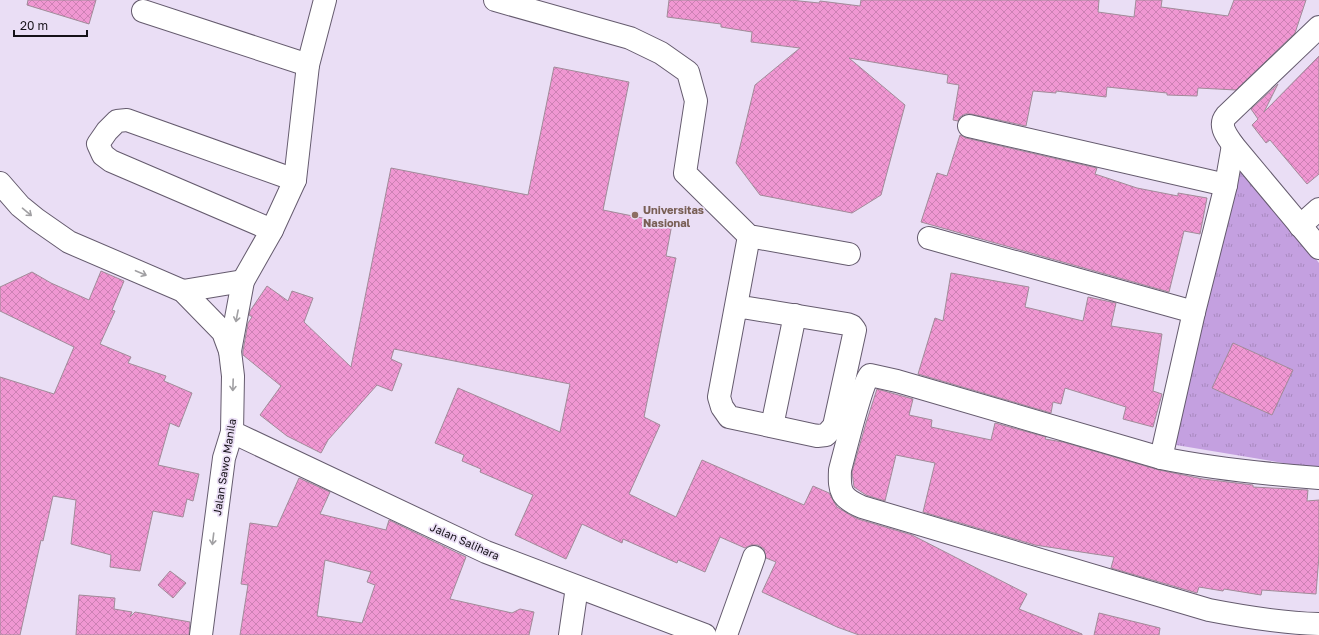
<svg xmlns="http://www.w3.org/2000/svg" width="1319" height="635" viewBox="0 0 1319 635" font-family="'Golos Text',sans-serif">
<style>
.grass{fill:url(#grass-tufts)}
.building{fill:url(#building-cross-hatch);stroke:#a18b99;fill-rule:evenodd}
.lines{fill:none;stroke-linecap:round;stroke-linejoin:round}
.minor-casing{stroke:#655b6e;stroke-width:24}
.minor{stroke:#fff;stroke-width:22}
.oneway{stroke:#a1a0a3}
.education-dot{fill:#8d6e63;stroke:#eadef5;stroke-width:1.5}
.labels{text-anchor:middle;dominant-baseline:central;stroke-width:3.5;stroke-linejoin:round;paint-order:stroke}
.education-label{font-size:11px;font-weight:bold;fill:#785e54;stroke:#eadef5;text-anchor:start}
.street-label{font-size:11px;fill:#151118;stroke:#eadef5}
</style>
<defs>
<pattern id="grass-tufts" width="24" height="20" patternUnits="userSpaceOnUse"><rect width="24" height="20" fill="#c4a0e0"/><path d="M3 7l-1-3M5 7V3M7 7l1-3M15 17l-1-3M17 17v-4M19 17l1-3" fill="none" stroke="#a889bf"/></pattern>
<pattern id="building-cross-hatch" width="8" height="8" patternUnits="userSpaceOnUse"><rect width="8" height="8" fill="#f097d2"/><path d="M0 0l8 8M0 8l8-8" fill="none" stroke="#cd81b4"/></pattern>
</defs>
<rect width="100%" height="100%" fill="#eadef5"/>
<path class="grass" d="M 1236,158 L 1319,263 L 1319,469 L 1164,443 Z"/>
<g class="building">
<path d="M 28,0 L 96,0 L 89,24 L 27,5 Z"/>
<path d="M 669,0 L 790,0 L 819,3 L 820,1 L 860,6 L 861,0 L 1099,0 L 1098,12 L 1134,17 L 1136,0 L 1162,0 L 1161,7 L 1228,16 L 1234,0 L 1306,0 L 1295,33 L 1236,90 L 1198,88 L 1197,96 L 1167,95 L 1167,93 L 1107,87 L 1106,97 L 1056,91 L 1056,93 L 1033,91 L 1026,126 L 971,114 L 965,114 L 960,117 L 958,121 L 953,120 L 959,85 L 947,83 L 948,75 L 849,58 L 905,105 L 881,195 L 852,213 L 760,195 L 736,163 L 755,85 L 800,48 L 751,42 L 752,32 L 721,27 L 721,24 L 667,17 Z"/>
<path d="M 1319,56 L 1319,174 L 1307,184 L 1270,140 L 1266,143 L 1252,125 L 1258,119 L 1251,109 L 1278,84 L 1264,112 Z"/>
<path d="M 554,67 L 629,82 L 603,210 L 672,224 L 666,256 L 676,258 L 644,417 L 660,425 L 629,494 L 676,517 L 702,460 L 804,505 L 813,486 L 829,493 L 837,507 L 850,515 L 858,519 L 912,535 L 1027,594 L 1019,609 L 1082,634 L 1082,635 L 859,635 L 837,627 L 762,592 L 776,562 L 766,558 L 764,549 L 758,545 L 751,545 L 745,548 L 720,537 L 705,572 L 678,560 L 677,563 L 623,539 L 622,543 L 582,524 L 566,559 L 515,535 L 533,495 L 480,472 L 481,469 L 462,461 L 464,455 L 435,443 L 458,388 L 560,432 L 570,384 L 394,349 L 391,359 L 402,364 L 392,391 L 377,385 L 328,440 L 321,453 L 287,436 L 260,415 L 281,386 L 243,355 L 243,351 L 248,323 L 252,317 L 249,315 L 250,311 L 267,286 L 288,301 L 292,291 L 313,298 L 304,322 L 351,367 L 391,168 L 528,195 Z"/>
<path d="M 960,135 L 966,138 L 1097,168 L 1095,174 L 1137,188 L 1178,196 L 1178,193 L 1207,198 L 1200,234 L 1184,231 L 1169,292 L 921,222 L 937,173 L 947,176 Z"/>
<path d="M 101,271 L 124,281 L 112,310 L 115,311 L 100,344 L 131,357 L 128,363 L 166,376 L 164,381 L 192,393 L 179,427 L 170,423 L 158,465 L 199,474 L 193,501 L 187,499 L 183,517 L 153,511 L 140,571 L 110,567 L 111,555 L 71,544 L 76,500 L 53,496 L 43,541 L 41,540 L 20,635 L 0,635 L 0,377 L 54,394 L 74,347 L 0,311 L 0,287 L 32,272 L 51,283 L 89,300 Z"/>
<path d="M 951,273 L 1029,287 L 1025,307 L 1083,321 L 1088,297 L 1116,303 L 1111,326 L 1162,334 L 1153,391 L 1162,394 L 1153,427 L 1123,419 L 1126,407 L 1065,388 L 1061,404 L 1053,402 L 1051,413 L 918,374 L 935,318 L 943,321 Z"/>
<path d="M 1233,343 L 1293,370 L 1272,415 L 1212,388 Z"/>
<path d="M 877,389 L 913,399 L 909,415 L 932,420 L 931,427 L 991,440 L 995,423 L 1046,437 L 1045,439 L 1063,442 L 1159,470 L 1203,479 L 1253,485 L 1253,487 L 1308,490 L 1307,501 L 1319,500 L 1319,555 L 1316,594 L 1262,590 L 1261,595 L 1224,589 L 1223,591 L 1199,587 L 1197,593 L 1111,568 L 1114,557 L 1035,545 L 923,512 L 935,463 L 896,455 L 885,501 L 866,495 L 854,487 L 852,472 L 866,423 Z"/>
<path d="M 299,478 L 330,492 L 320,514 L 386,530 L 389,520 L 466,557 L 450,599 L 512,613 L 520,609 L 534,612 L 529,635 L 240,635 L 248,585 L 241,584 L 250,523 L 277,527 ZM 325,560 L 371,572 L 367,582 L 375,585 L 362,623 L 317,616 Z"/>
<path d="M 170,571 L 186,583 L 173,598 L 158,585 Z"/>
<path d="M 79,595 L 115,598 L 114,609 L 132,612 L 130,617 L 135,612 L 190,622 L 189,635 L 76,635 Z"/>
<path d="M 1099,613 L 1160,628 L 1159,635 L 1094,635 Z"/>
</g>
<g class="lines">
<g class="minor-casing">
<g id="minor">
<path d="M 495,0 L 630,38 L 661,53 L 688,72 L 696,101 L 685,173 L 749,236 L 849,254"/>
<path d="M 143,11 L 308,65"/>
<path d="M 1319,27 L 1226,116 C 1218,126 1227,136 1233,145 L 1319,248"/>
<path d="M 969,126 L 1226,185"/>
<path d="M 0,183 L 20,206 L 36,219 L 69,242 L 183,291 L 223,332 L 230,351 L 233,376 L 232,432 L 224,458 L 201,635"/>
<path d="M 1300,226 L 1319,209"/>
<path d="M 272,230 L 111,161 L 103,155 L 98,144 L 107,131 L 117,121 L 127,120 L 295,180"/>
<path d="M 929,238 L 1194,312"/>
<path d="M 183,291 L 243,281"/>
<path d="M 736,306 L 847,324 L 852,326 L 855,330 L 834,426 L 826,435 L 817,436 L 729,417 L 722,407 L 719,397 L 749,236"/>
<path d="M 230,351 L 243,281 L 272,230 L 295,180 L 308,65 L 325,0"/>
<path d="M 772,426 L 795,315"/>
<path d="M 232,432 L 486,552 L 705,635"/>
<path d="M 1161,458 L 1194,312 L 1226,185 L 1233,145"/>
<path d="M 1319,478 C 1266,474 1214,469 1161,458 L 897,381 L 870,375 C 862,382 844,455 840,470 C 839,492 841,498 862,507 L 1209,610 C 1245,617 1282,623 1319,624"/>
<path d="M 570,635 L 577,587"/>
<path d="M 726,635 L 754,557"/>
</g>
</g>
<use href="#minor" class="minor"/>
</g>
<defs><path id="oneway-shaft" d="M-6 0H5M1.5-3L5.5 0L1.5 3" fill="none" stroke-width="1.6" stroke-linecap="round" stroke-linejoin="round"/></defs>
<g class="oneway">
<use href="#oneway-shaft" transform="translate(27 212) rotate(40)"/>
<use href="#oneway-shaft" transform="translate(141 273) rotate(23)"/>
<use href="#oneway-shaft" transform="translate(237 316) rotate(101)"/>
<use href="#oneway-shaft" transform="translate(233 385) rotate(92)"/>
<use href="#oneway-shaft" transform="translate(213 539) rotate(97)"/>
</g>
<circle class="education-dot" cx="635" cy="215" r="4"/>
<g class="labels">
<g class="education-label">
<text x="643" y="209">Universitas<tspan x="643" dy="13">Nasional</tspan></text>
</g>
<g class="street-label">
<text transform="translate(224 467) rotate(-81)">Jalan Sawo Manila</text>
<text transform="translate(465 541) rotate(24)">Jalan Salihara</text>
</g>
</g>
<path d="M14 30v6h73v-6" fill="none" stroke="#151118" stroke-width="2"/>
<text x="20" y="30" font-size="12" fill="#151118" stroke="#eadef5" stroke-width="3" paint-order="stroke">20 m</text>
</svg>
